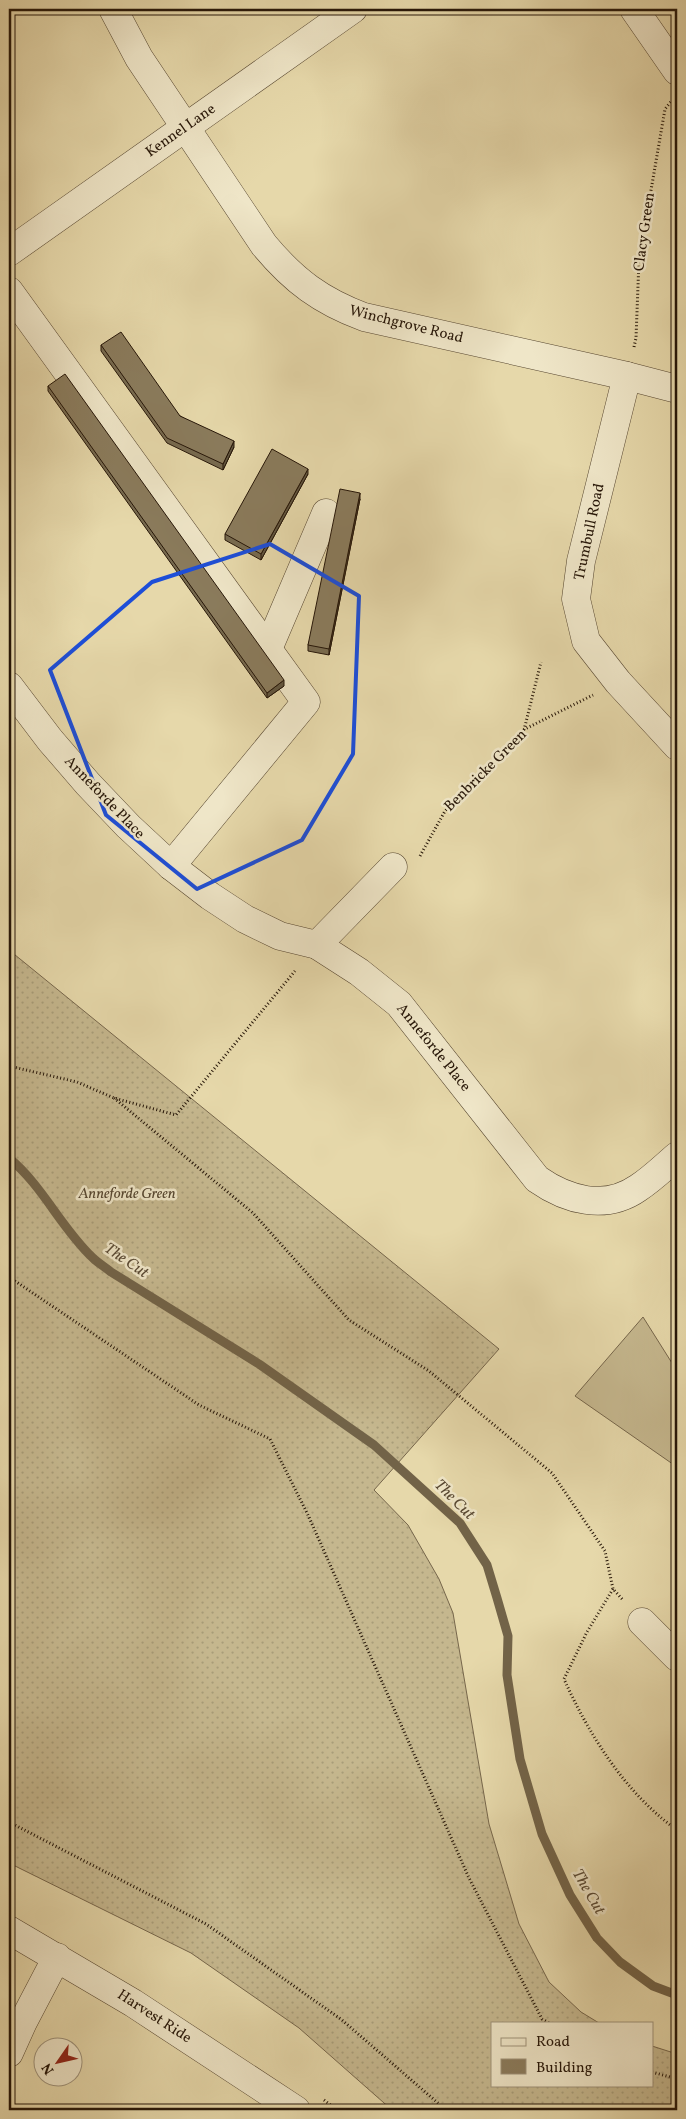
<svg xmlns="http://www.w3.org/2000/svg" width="686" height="2119" viewBox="0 0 686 2119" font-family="Vollkorn,serif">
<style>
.grass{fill:url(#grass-dots);stroke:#76664b}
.garden{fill:#c5b78e;stroke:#76664b}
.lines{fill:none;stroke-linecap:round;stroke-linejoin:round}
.stream{stroke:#726348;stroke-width:9}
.minor-casing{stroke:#564630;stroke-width:29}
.path{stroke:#261608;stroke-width:3;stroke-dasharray:1 2.5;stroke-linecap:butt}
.minor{stroke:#efe6c8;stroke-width:28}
.wall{fill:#776a4f;stroke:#261608}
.shaded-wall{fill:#615640;stroke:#261608}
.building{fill:#8a7b5c;stroke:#261608}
.marked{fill:none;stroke:#1d4ed8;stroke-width:4;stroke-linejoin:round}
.labels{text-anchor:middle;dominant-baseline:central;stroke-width:5;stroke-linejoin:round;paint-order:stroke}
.street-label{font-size:15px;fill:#261608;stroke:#efe6c8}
.park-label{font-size:15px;font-style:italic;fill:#564630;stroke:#efe6c8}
.water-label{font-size:16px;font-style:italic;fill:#594933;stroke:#efe6c8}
</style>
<defs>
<pattern id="grass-dots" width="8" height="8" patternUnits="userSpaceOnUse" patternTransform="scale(1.25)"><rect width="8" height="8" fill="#c5b78e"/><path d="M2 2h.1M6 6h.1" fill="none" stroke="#a99d79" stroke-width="1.8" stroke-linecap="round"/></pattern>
</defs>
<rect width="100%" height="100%" fill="#e6d8aa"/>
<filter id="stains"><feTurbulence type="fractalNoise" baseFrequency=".004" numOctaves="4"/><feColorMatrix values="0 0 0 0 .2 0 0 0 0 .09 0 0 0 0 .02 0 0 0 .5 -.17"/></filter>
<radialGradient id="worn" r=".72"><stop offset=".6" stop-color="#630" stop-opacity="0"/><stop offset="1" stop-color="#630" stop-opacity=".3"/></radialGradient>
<path class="grass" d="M 9,950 L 499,1349 L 374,1490 L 408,1525 L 439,1579 L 453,1613 L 489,1824 L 519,1924 L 549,1982 L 581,2012 L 599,2023 L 492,2023 L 492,2085 L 652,2085 L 652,2046 L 677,2054 L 677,2110 L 392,2110 L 299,2028 L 191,1953 L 9,1863 Z"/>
<path class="garden" d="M 643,1317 L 677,1371 L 677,1467 L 575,1396 Z"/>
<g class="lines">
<path class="stream" d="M 9,1158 C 43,1186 61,1228 93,1258 C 98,1263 105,1267 111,1272 L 259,1364 L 374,1445 L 460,1523 L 487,1565 L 497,1598 L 508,1636 L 507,1675 L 520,1759 L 542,1834 L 570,1895 L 597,1938 L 620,1962 L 653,1986 L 677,1995"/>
<g class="minor-casing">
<g id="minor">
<path d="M 113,9 L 139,58 L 264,245 C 294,281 321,301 364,317 L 627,376 L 677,389"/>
<path d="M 634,9 L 677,71"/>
<path d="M 9,252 L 353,9"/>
<path d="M 9,291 L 306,702 L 171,866"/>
<path d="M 627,376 L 581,561 L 576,599 L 586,641 L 618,682 L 677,746"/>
<path d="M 268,649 L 326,513"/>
<path d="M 9,686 L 50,740 L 88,784 L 128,826 L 171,866 L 210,896 L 245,919 L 280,936 L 317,945 L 359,972 L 399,1004 L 537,1179 C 567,1200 605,1211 638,1188 C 652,1179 664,1167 677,1156"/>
<path d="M 317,945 L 393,867"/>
<path d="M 642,1622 L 677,1657"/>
<path d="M 9,1930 L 133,2003 L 296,2110"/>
<path d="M 9,2053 L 23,2022 L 57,1957"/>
</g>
</g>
<g class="path">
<path d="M 634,347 L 636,338 L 639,260 L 665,109 L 673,99"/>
<path d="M 524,730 L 541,662"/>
<path d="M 420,856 L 445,811 L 523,730 L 593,695"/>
<path d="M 9,1066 L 77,1082 L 114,1098 L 176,1115 L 295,971"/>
<path d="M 114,1098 L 253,1213 L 349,1320 L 429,1371 L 552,1473 L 605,1551 L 613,1589 L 623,1600"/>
<path d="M 9,1277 L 199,1405 L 270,1439 L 308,1515 L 469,1878 L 542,2019 L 549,2023"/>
<path d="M 613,1589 L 587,1632 L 564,1679 C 589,1735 626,1794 677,1830"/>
<path d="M 9,1822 L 206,1924 L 342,2020 L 446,2110"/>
<path d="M 652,2072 L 677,2079"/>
<path d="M 324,2100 L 337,2110"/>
</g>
<use href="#minor" class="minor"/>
</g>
<g class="wall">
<path d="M 101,345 L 180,416 L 234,447 L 223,470 L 167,443 L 101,351 Z"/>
<path d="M 48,386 L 284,686 L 267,698 L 48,391 Z"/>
<path d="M 308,474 L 261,560 L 225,540 L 225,534 Z"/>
<path d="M 360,499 L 329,655 L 308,651 L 308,645 Z"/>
</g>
<g class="shaded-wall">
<path d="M 234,441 L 234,447 L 223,470 L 223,464 Z"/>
<path d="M 308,469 L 308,474 L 261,560 L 261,554 Z"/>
<path d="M 360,493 L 360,499 L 329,655 L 329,649 Z"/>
<path d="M 284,680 L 284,686 L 267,698 L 267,693 Z"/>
</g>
<g class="building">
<path d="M 121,332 L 180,416 L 234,441 L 223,464 L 167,438 L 101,345 Z"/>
<path d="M 65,374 L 284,680 L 267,693 L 48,386 Z"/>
<path d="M 272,449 L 308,469 L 261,554 L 225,534 Z"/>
<path d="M 340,489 L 360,493 L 329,649 L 308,645 Z"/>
</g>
<path class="marked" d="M 270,544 L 359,596 L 353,754 L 302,840 L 197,889 L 106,815 L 50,670 L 152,582 Z"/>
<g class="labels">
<g class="street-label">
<text transform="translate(181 131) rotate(-35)">Kennel Lane</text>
<text transform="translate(645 232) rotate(-82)">Clacy Green</text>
<text transform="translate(406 325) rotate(14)">Winchgrove Road</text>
<text transform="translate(590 532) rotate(-78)">Trumbull Road</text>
<text transform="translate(486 771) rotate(-45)">Benbricke Green</text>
<text transform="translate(104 798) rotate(46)">Anneforde Place</text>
<text transform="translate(433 1048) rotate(51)">Anneforde Place</text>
<text transform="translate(154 2017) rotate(33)">Harvest Ride</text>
</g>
<g class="park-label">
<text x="127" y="1194">Anneforde Green</text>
</g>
<g class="water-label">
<text transform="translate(126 1261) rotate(34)">The Cut</text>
<text transform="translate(454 1500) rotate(45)">The Cut</text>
<text transform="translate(588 1892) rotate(60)">The Cut</text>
</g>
</g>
<rect width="686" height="2119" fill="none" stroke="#e6d8aa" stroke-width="30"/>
<rect x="10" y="10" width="666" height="2099" fill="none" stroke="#261608" stroke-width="2.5"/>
<rect x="15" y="15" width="656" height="2089" fill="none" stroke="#261608"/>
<rect x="491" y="2022" width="162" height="65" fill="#efe6c8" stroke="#9f937b"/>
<rect x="501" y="2038" width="25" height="8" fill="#efe6c8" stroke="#9f937b"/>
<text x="536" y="2046" font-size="15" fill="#261608">Road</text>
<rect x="501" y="2059" width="25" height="15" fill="#8a7b5c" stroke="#9f937b"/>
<text x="536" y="2072" font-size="15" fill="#261608">Building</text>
<g transform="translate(58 2062) rotate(236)"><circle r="24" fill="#efe6c8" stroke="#9f937b"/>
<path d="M0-4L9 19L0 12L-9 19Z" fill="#8f2418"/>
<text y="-8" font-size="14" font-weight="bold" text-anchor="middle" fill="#261608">N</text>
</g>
<rect width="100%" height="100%" filter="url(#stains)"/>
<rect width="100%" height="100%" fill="url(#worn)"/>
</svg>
